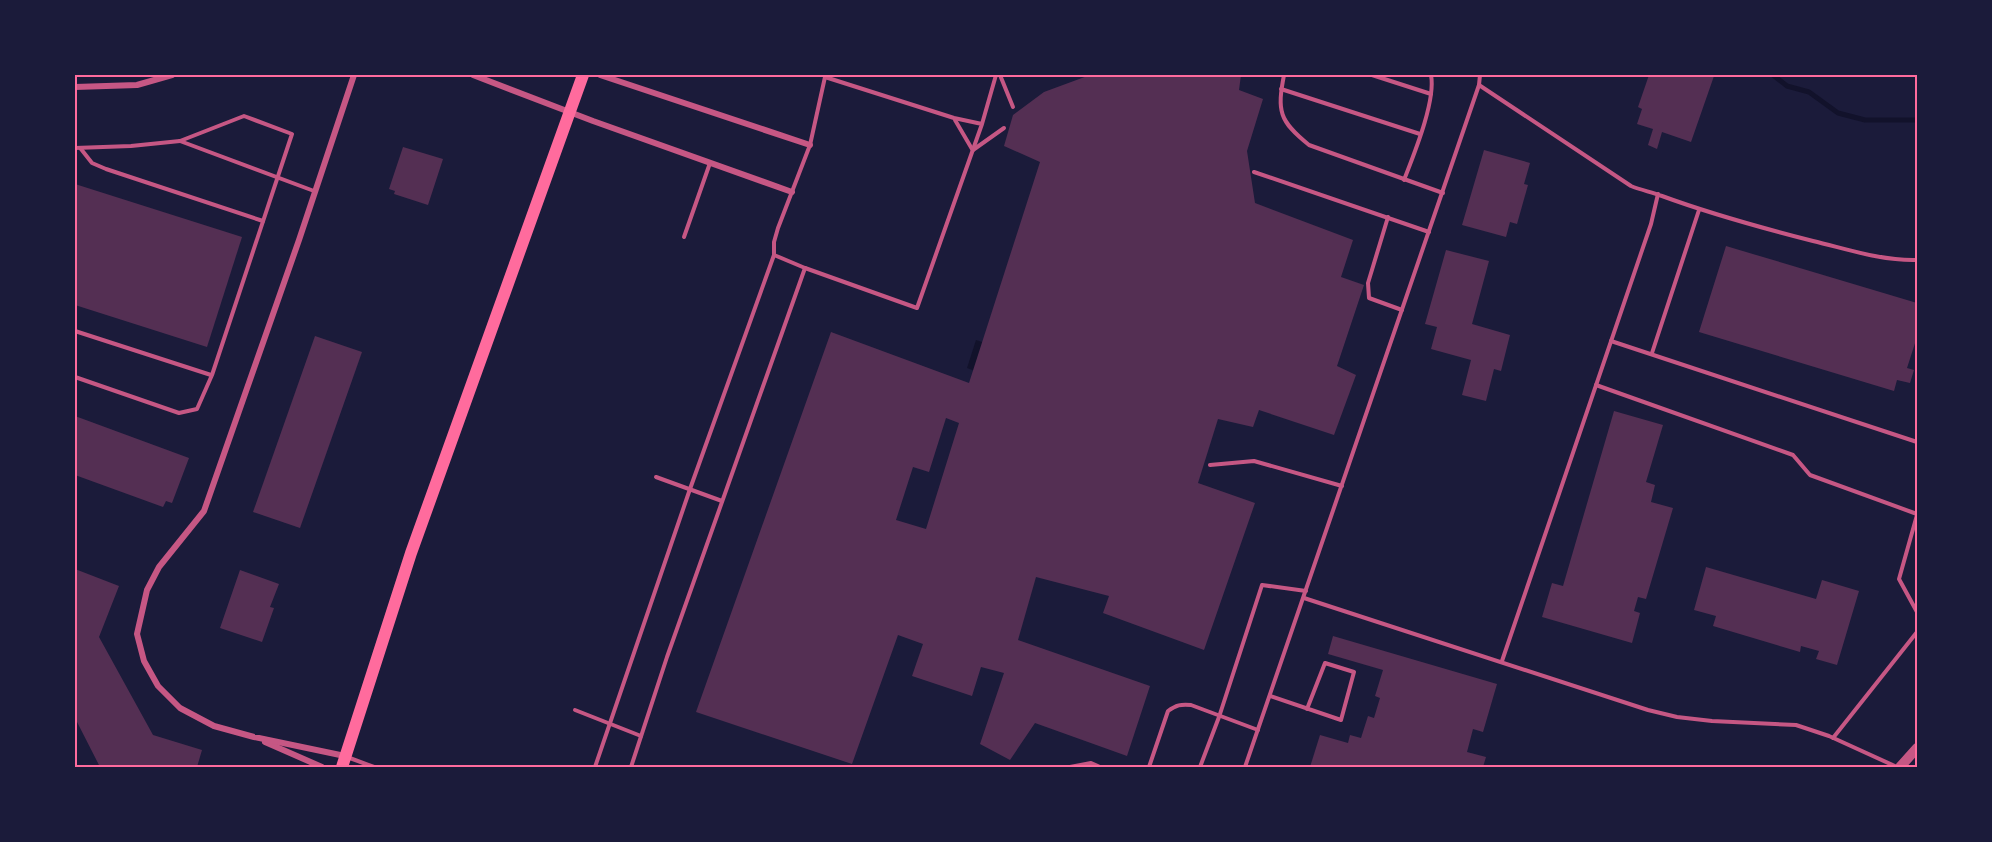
<svg xmlns="http://www.w3.org/2000/svg" width="1992" height="842" viewBox="0 0 1992 842" font-family="'Noto Sans',sans-serif">
<style>
.water{fill:#12122b}
.lines{fill:none;stroke-linecap:round;stroke-linejoin:round}
.stream{stroke:#12122b;stroke-width:5}
.building{fill:#542f53;fill-rule:evenodd}
.service{stroke:#c65784;stroke-width:4}
.minor{stroke:#c65784;stroke-width:6}
.tertiary{stroke:#c65784;stroke-width:10}
.secondary{stroke:#ff6b9d;stroke-width:12}
.neatline{fill:none;stroke:#ff6b9d;stroke-width:2}
</style>
<rect width="100%" height="100%" fill="#1b1b3a"/>
<path class="water" d="M 976,340 L 988,344 L 978,372 L 967,368 Z"/>
<g class="lines">
<path class="stream" d="M 1773,75 L 1787,86 L 1809,92 L 1838,113 L 1865,120 L 1917,120"/>
</g>
<g class="building">
<path d="M 1090,75 L 1241,75 L 1239,90 L 1263,99 L 1247,151 L 1255,203 L 1353,240 L 1341,277 L 1364,285 L 1337,366 L 1356,375 L 1334,435 L 1259,410 L 1253,427 L 1218,419 L 1198,483 L 1255,503 L 1204,650 L 1103,613 L 1109,596 L 1036,577 L 1018,640 L 1150,686 L 1127,756 L 1035,723 L 1010,760 L 980,744 L 1004,673 L 981,667 L 972,696 L 912,676 L 923,644 L 898,635 L 852,764 L 696,712 L 831,332 L 969,383 L 1040,162 L 1004,146 L 1013,115 L 1044,92 ZM 946,418 L 959,423 L 926,529 L 896,520 L 913,467 L 929,472 Z"/>
<path d="M 1649,75 L 1714,76 L 1691,142 L 1662,132 L 1657,149 L 1648,145 L 1653,129 L 1637,124 L 1642,109 L 1638,107 Z"/>
<path d="M 403,147 L 443,159 L 428,205 L 394,194 L 395,191 L 389,189 Z"/>
<path d="M 1484,150 L 1530,163 L 1524,184 L 1528,185 L 1517,224 L 1510,222 L 1506,237 L 1462,225 Z"/>
<path d="M 75,184 L 242,237 L 207,347 L 75,305 Z"/>
<path d="M 1726,246 L 1917,303 L 1917,337 L 1907,368 L 1914,370 L 1910,383 L 1897,380 L 1894,391 L 1699,332 Z"/>
<path d="M 1446,250 L 1489,261 L 1472,324 L 1510,335 L 1501,371 L 1494,369 L 1486,401 L 1462,395 L 1471,360 L 1431,349 L 1437,327 L 1425,324 Z"/>
<path d="M 315,336 L 362,352 L 300,528 L 253,512 Z"/>
<path d="M 1614,411 L 1663,425 L 1646,482 L 1655,485 L 1651,502 L 1673,508 L 1646,599 L 1638,597 L 1634,611 L 1640,613 L 1632,643 L 1542,617 L 1552,583 L 1563,586 Z"/>
<path d="M 75,416 L 189,458 L 172,503 L 166,501 L 163,507 L 75,475 Z"/>
<path d="M 1706,567 L 1816,599 L 1822,580 L 1859,591 L 1837,665 L 1816,659 L 1819,651 L 1801,646 L 1800,652 L 1713,626 L 1716,616 L 1694,610 Z"/>
<path d="M 75,569 L 119,586 L 99,637 L 153,735 L 202,750 L 197,767 L 100,767 L 75,718 Z"/>
<path d="M 240,570 L 279,584 L 270,607 L 274,608 L 262,642 L 220,628 Z"/>
<path d="M 1333,636 L 1497,684 L 1483,732 L 1473,729 L 1467,752 L 1486,757 L 1483,767 L 1310,767 L 1320,735 L 1348,743 L 1350,735 L 1361,738 L 1368,716 L 1374,718 L 1380,698 L 1375,696 L 1383,670 L 1328,654 Z"/>
</g>
<g class="lines">
<g class="service">
<path d="M 1000,75 L 1013,107"/>
<path d="M 1284,75 C 1277,111 1279,121 1309,145 L 1443,193"/>
<path d="M 1372,75 L 1431,94"/>
<path d="M 1479,85 L 1631,186 C 1641,190 1651,192 1662,196 C 1711,214 1762,228 1813,241 C 1847,249 1881,261 1917,260"/>
<path d="M 1281,89 L 1420,134"/>
<path d="M 955,120 L 972,149"/>
<path d="M 982,124 L 954,118 L 825,77 L 810,145 L 778,228 L 774,242 L 774,255 L 805,268 L 917,308 L 982,124 L 996,75"/>
<path d="M 180,141 L 314,191"/>
<path d="M 75,148 L 131,146 L 180,141 L 244,116 L 292,134 L 212,375 L 197,409 L 179,413 L 75,377"/>
<path d="M 81,149 L 92,163 L 106,169 L 263,221"/>
<path d="M 973,150 L 1004,128"/>
<path d="M 1254,172 L 1429,232"/>
<path d="M 1404,180 C 1414,154 1436,101 1431,75"/>
<path d="M 1388,217 L 1368,283 L 1369,298 L 1402,310"/>
<path d="M 684,237 L 710,163"/>
<path d="M 75,331 L 211,375"/>
<path d="M 1611,341 L 1917,442"/>
<path d="M 1652,353 L 1699,210"/>
<path d="M 1596,385 L 1793,455 L 1810,475 L 1917,514"/>
<path d="M 1210,465 L 1254,461 L 1342,486"/>
<path d="M 656,477 L 722,501"/>
<path d="M 1917,515 L 1899,579 L 1917,612"/>
<path d="M 1304,598 L 1648,710 L 1677,717 L 1712,721 L 1796,725 L 1829,736 L 1897,767"/>
<path d="M 1502,661 L 1651,224 L 1658,194"/>
<path d="M 1270,696 L 1341,720 L 1354,672 L 1325,663 L 1307,709"/>
<path d="M 575,710 L 641,736"/>
<path d="M 1833,738 L 1917,632"/>
<path d="M 347,757 L 374,767"/>
<path d="M 595,767 L 690,489 L 774,255"/>
<path d="M 631,767 L 667,657 L 805,268"/>
<path d="M 1070,767 L 1091,763 L 1100,767"/>
<path d="M 1149,767 L 1168,711 C 1176,705 1181,704 1191,705 L 1258,730"/>
<path d="M 1200,767 L 1219,717 L 1262,585 L 1306,591"/>
<path d="M 1245,767 L 1479,85 L 1480,75"/>
</g>
<g class="minor">
<path d="M 473,75 L 593,121 L 792,192"/>
<path d="M 600,75 L 810,145"/>
<path d="M 75,87 L 137,85 L 172,75"/>
<path d="M 265,742 L 322,767"/>
<path d="M 345,756 L 254,737 L 214,726 L 180,708 L 158,686 L 144,661 L 137,634 L 147,590 L 159,567 L 204,511 L 299,240 L 354,75"/>
</g>
<path class="tertiary" d="M 1900,767 L 1917,748"/>
<path class="secondary" d="M 342,767 L 411,553 L 583,75"/>
</g>
<rect width="1992" height="842" fill="none" stroke="#1b1b3a" stroke-width="153"/>
<rect x="76" y="76" width="1840" height="690" class="neatline"/>
</svg>
